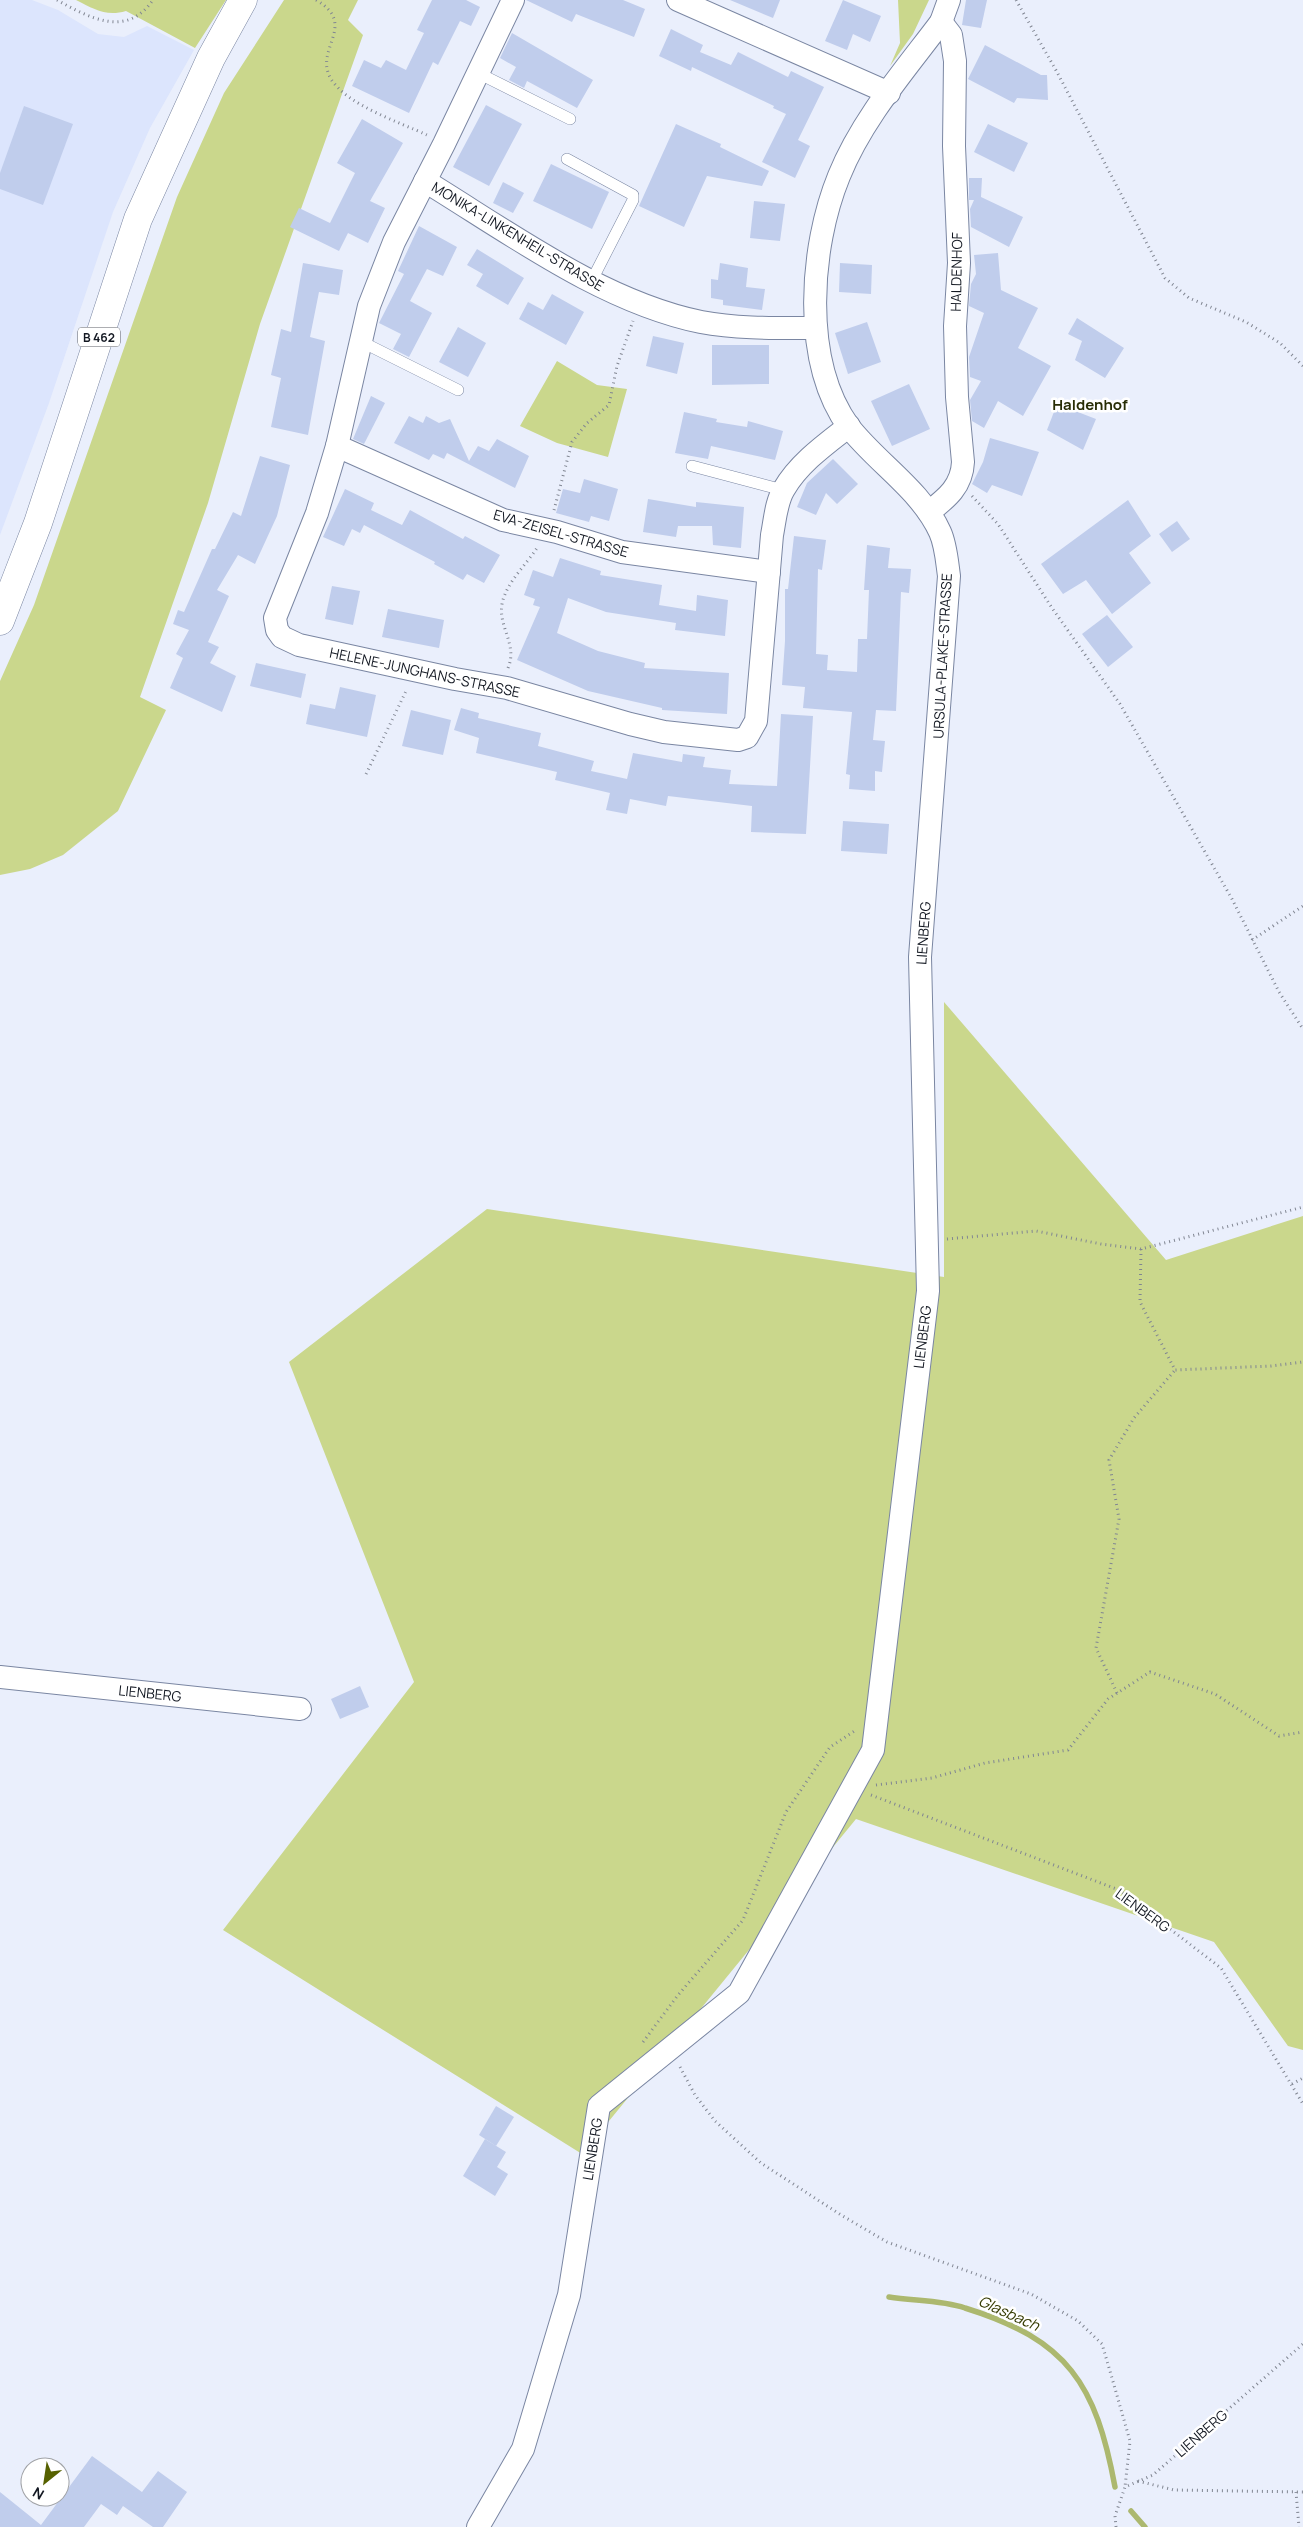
<svg xmlns="http://www.w3.org/2000/svg" width="1303" height="2527" viewBox="0 0 1303 2527" font-family="Manrope,sans-serif">
<style>
.built{fill:#dce5fd}
.green{fill:#cad78c}
.lines{fill:none;stroke-linecap:round;stroke-linejoin:round}
.stream{stroke:#acb86f;stroke-width:5.5}
.building{fill:#c0cdec}
.service-casing{stroke:#7a86a2;stroke-width:12}
.minor-casing{stroke:#7a86a2;stroke-width:24}
.primary-casing{stroke:#7a86a2;stroke-width:29}
.path{stroke:#818692;stroke-width:3;stroke-dasharray:1 4;stroke-linecap:butt}
.service{stroke:#fff;stroke-width:11}
.minor{stroke:#fff;stroke-width:22}
.primary{stroke:#fff;stroke-width:28}
.labels{text-anchor:middle;dominant-baseline:central;stroke-width:5;stroke-linejoin:round;paint-order:stroke}
.shield{fill:#fff;stroke:#5a5d64;stroke-width:1}
.shield-label{font-size:12px;font-weight:bold;fill:#131822}
.street-label{font-size:14px;fill:#131822;stroke:#fff}
.neighbourhood-label{font-size:15px;font-weight:bold;fill:#282d05;stroke:#fff}
.water-label{font-size:15px;font-style:italic;fill:#343a00;stroke:#fff}
</style>
<rect width="100%" height="100%" fill="#eaeffc"/>
<path class="built" d="M 0,0 L 32,0 L 58,10 L 98,34 L 124,37 L 147,26 L 194,50 L 150,128 L 113,212 L 49,403 L 0,535 Z"/>
<g class="green">
<path d="M 76,0 L 226,0 L 195,48 L 126,11 C 106,17 94,9 76,0 Z"/>
<path d="M 284,0 L 358,0 L 348,20 L 363,35 L 260,324 L 208,503 L 140,697 L 166,710 L 118,811 L 63,855 L 30,869 L 0,875 L 0,681 L 34,605 L 177,197 L 224,93 Z"/>
<path d="M 898,0 L 929,0 L 913,34 L 890,66 L 900,43 Z"/>
<path d="M 557,361 L 597,385 L 627,389 L 608,457 L 557,443 L 520,426 Z"/>
<path d="M 944,1002 L 1166,1260 L 1303,1216 L 1303,2050 L 1288,2046 L 1214,1942 L 856,1819 L 582,2154 L 223,1930 L 414,1682 L 289,1362 L 487,1209 L 944,1277 Z"/>
</g>
<g class="lines">
<g class="stream">
<path d="M 889,2297 C 914,2301 942,2300 965,2308 C 1068,2340 1096,2384 1115,2487"/>
<path d="M 1131,2511 L 1145,2527"/>
</g>
</g>
<g class="building">
<path d="M 432,0 L 466,0 L 480,7 L 471,26 L 460,21 L 438,65 L 433,62 L 409,113 L 352,86 L 364,60 L 381,68 L 386,60 L 406,70 L 424,33 L 417,30 Z"/>
<path d="M 526,0 L 623,0 L 645,9 L 634,37 L 576,14 L 572,22 Z"/>
<path d="M 730,0 L 780,0 L 773,18 Z"/>
<path d="M 843,0 L 881,16 L 870,42 L 853,34 L 847,50 L 825,41 Z"/>
<path d="M 966,0 L 987,0 L 981,28 L 962,25 Z"/>
<path d="M 671,29 L 703,45 L 700,52 L 731,65 L 738,52 L 788,77 L 791,71 L 824,87 L 798,140 L 810,146 L 795,178 L 762,162 L 786,114 L 773,108 L 774,106 L 692,67 L 691,71 L 659,56 Z"/>
<path d="M 512,33 L 593,80 L 577,108 L 527,81 L 524,88 L 509,80 L 516,67 L 500,58 Z"/>
<path d="M 985,45 L 1041,75 L 1047,75 L 1048,100 L 1017,98 L 1014,103 L 968,79 Z"/>
<path d="M 486,105 L 522,124 L 489,186 L 453,167 Z"/>
<path d="M 24,106 L 73,124 L 43,205 L 0,189 L 0,173 Z"/>
<path d="M 362,119 L 403,143 L 370,201 L 385,208 L 368,243 L 348,233 L 339,251 L 290,227 L 299,208 L 330,223 L 355,173 L 337,163 Z"/>
<path d="M 676,124 L 721,144 L 720,147 L 769,171 L 762,186 L 707,176 L 684,227 L 639,206 Z"/>
<path d="M 988,124 L 1028,143 L 1014,172 L 974,152 Z"/>
<path d="M 551,164 L 609,192 L 592,229 L 533,201 Z"/>
<path d="M 969,178 L 982,178 L 981,197 L 1023,217 L 1009,247 L 971,227 L 970,209 L 974,200 L 969,200 Z"/>
<path d="M 503,182 L 524,193 L 513,213 L 493,203 Z"/>
<path d="M 754,201 L 785,204 L 780,241 L 750,238 Z"/>
<path d="M 419,226 L 457,247 L 443,276 L 427,269 L 410,301 L 432,313 L 409,357 L 393,349 L 401,334 L 379,323 L 404,274 L 398,271 Z"/>
<path d="M 477,249 L 524,278 L 508,305 L 476,286 L 483,274 L 467,265 Z"/>
<path d="M 998,253 L 1001,290 L 1038,308 L 1018,348 L 1051,366 L 1023,416 L 998,401 L 984,428 L 972,421 L 970,400 L 981,381 L 970,377 L 969,357 L 984,313 L 969,306 L 971,284 L 976,274 L 974,255 Z"/>
<path d="M 303,263 L 343,270 L 339,295 L 319,292 L 310,337 L 325,341 L 308,435 L 271,427 L 281,378 L 271,375 L 281,329 L 291,332 Z"/>
<path d="M 720,263 L 748,268 L 746,287 L 765,289 L 762,310 L 723,305 L 723,300 L 711,298 L 711,279 L 718,280 Z"/>
<path d="M 840,263 L 872,265 L 871,294 L 839,292 Z"/>
<path d="M 552,294 L 584,312 L 566,345 L 519,319 L 528,302 L 543,310 Z"/>
<path d="M 1077,318 L 1124,348 L 1105,378 L 1075,360 L 1082,341 L 1068,334 Z"/>
<path d="M 867,322 L 881,362 L 848,374 L 835,333 Z"/>
<path d="M 458,327 L 486,343 L 468,377 L 439,362 Z"/>
<path d="M 653,336 L 684,343 L 677,374 L 646,366 Z"/>
<path d="M 712,345 L 769,345 L 769,384 L 712,385 Z"/>
<path d="M 909,384 L 930,429 L 892,446 L 871,401 Z"/>
<path d="M 371,396 L 385,403 L 364,444 L 353,439 Z"/>
<path d="M 1057,404 L 1096,419 L 1083,450 L 1047,430 Z"/>
<path d="M 684,412 L 717,419 L 716,422 L 747,427 L 748,421 L 783,431 L 775,460 L 711,446 L 708,459 L 675,453 Z"/>
<path d="M 409,416 L 423,423 L 426,416 L 439,423 L 450,419 L 469,461 L 478,446 L 489,451 L 497,439 L 529,456 L 515,488 L 447,453 L 444,459 L 433,454 L 429,460 L 394,443 Z"/>
<path d="M 990,438 L 1039,452 L 1022,496 L 992,485 L 987,493 L 972,484 L 983,462 Z"/>
<path d="M 260,456 L 290,465 L 277,516 L 255,564 L 238,555 L 217,590 L 229,596 L 208,642 L 219,647 L 210,663 L 236,676 L 222,712 L 170,688 L 183,658 L 176,654 L 189,630 L 173,624 L 178,610 L 184,612 L 212,549 L 215,549 L 233,512 L 241,516 Z"/>
<path d="M 833,459 L 858,484 L 837,504 L 826,493 L 816,515 L 797,507 L 807,483 Z"/>
<path d="M 584,479 L 618,489 L 609,521 L 591,516 L 589,522 L 556,513 L 563,489 L 580,493 Z"/>
<path d="M 345,489 L 374,503 L 371,510 L 402,525 L 410,510 L 463,539 L 465,536 L 500,555 L 484,583 L 467,574 L 463,580 L 434,564 L 435,562 L 364,525 L 360,533 L 352,529 L 344,546 L 323,537 Z"/>
<path d="M 648,499 L 696,507 L 696,502 L 744,507 L 741,548 L 713,545 L 712,526 L 678,526 L 676,537 L 643,532 Z"/>
<path d="M 1128,500 L 1151,536 L 1129,553 L 1151,583 L 1112,614 L 1086,580 L 1063,594 L 1041,564 Z"/>
<path d="M 1177,521 L 1190,539 L 1172,552 L 1159,534 Z"/>
<path d="M 794,536 L 826,540 L 822,570 L 818,569 L 816,654 L 828,655 L 827,670 L 857,672 L 858,639 L 867,639 L 869,590 L 864,590 L 867,545 L 890,548 L 888,568 L 911,569 L 909,593 L 901,592 L 896,711 L 876,710 L 873,740 L 885,741 L 882,772 L 875,771 L 875,791 L 849,789 L 850,775 L 846,774 L 852,712 L 803,708 L 805,687 L 782,685 L 785,641 L 785,589 L 788,589 Z"/>
<path d="M 560,558 L 601,571 L 600,575 L 662,585 L 659,605 L 696,611 L 697,595 L 728,600 L 725,636 L 675,630 L 676,623 L 606,612 L 568,598 L 557,633 L 598,651 L 645,663 L 644,668 L 729,673 L 727,714 L 662,710 L 662,708 L 588,691 L 517,660 L 540,607 L 533,605 L 535,599 L 524,595 L 533,570 L 553,577 Z"/>
<path d="M 332,586 L 360,591 L 353,625 L 325,619 Z"/>
<path d="M 388,609 L 444,620 L 439,648 L 382,637 Z"/>
<path d="M 1107,615 L 1133,647 L 1108,667 L 1082,634 Z"/>
<path d="M 256,663 L 306,674 L 301,698 L 250,686 Z"/>
<path d="M 340,687 L 376,695 L 367,737 L 306,724 L 310,704 L 335,709 Z"/>
<path d="M 461,708 L 479,713 L 478,718 L 541,733 L 538,746 L 594,761 L 591,771 L 627,779 L 633,753 L 682,762 L 683,754 L 705,757 L 703,767 L 731,770 L 729,784 L 777,786 L 781,714 L 813,716 L 806,834 L 751,832 L 752,806 L 668,796 L 666,806 L 630,799 L 627,814 L 606,810 L 610,793 L 555,780 L 557,772 L 476,753 L 479,738 L 454,730 Z"/>
<path d="M 411,710 L 451,720 L 443,755 L 402,746 Z"/>
<path d="M 843,821 L 889,824 L 887,854 L 841,851 Z"/>
<path d="M 360,1686 L 369,1707 L 340,1719 L 331,1699 Z"/>
<path d="M 496,2106 L 514,2117 L 496,2146 L 479,2135 Z"/>
<path d="M 485,2139 L 506,2152 L 497,2167 L 508,2174 L 495,2196 L 463,2176 Z"/>
<path d="M 92,2456 L 142,2492 L 158,2471 L 187,2492 L 163,2527 L 153,2527 L 123,2506 L 117,2515 L 101,2504 L 84,2527 L 0,2527 L 0,2492 L 41,2525 Z"/>
</g>
<g class="lines">
<g class="service-casing">
<g id="service">
<path d="M 478,73 L 570,119"/>
<path d="M 567,159 L 633,195 L 633,200 L 591,282"/>
<path d="M 360,341 L 458,390"/>
<path d="M 692,466 L 783,490"/>
</g>
</g>
<g class="minor-casing">
<g id="minor">
<path d="M 513,0 L 444,144 L 394,242 L 369,306 L 337,446 L 317,513 L 275,618 L 277,630 L 282,637 L 299,645 L 455,679 L 507,688 L 630,724 L 664,732 L 738,740 L 747,737 L 756,721 L 772,535 C 775,520 776,502 784,489 C 799,463 826,444 849,426"/>
<path d="M 678,0 L 889,93"/>
<path d="M 425,181 C 510,233 603,302 701,322 C 738,329 778,328 815,328"/>
<path d="M 337,446 L 503,520 L 557,532 L 622,552 L 769,572"/>
<path d="M 929,512 C 947,498 962,486 963,462 L 957,397 L 955,326 L 959,263 L 954,146 L 955,61 L 951,35 L 941,22"/>
<path d="M 0,1677 L 300,1709"/>
<path d="M 478,2527 L 523,2449 L 569,2295 L 599,2106 L 739,1993 L 873,1750 L 928,1291 L 920,957 L 949,576 C 947,562 946,545 940,532 C 921,490 877,463 849,427 C 801,361 810,247 839,176 C 862,119 905,70 941,22 L 949,0"/>
</g>
</g>
<g class="primary-casing">
<path id="primary" d="M 0,621 L 38,523 L 138,219 L 211,58 L 243,0"/>
</g>
<g class="path">
<path d="M 57,0 C 88,17 126,39 153,0"/>
<path d="M 316,0 C 359,25 313,49 331,79 C 347,105 399,122 427,135"/>
<path d="M 1016,0 L 1057,72 L 1165,278 L 1189,298 L 1246,322 L 1280,343 L 1303,366"/>
<path d="M 972,496 L 998,524 L 1052,608 L 1120,704 L 1232,899 L 1279,992 L 1303,1029"/>
<path d="M 554,510 L 572,442 L 587,423 L 609,405 L 617,366 L 633,321"/>
<path d="M 508,668 C 518,645 498,627 502,604 C 506,583 526,565 537,548"/>
<path d="M 366,774 L 407,689"/>
<path d="M 1252,940 L 1303,906"/>
<path d="M 947,1239 L 1036,1231 L 1101,1244 L 1141,1249 L 1303,1207"/>
<path d="M 1141,1249 L 1140,1302 L 1175,1370 L 1271,1366 L 1303,1362"/>
<path d="M 1117,1693 L 1096,1648 L 1119,1519 L 1109,1460 L 1134,1418 L 1175,1370"/>
<path d="M 876,1785 L 932,1778 L 985,1763 L 1068,1750 L 1108,1699 L 1150,1672 L 1215,1694 L 1279,1736 L 1303,1732"/>
<path d="M 871,1795 L 1119,1890 L 1221,1968 L 1303,2104"/>
<path d="M 643,2042 L 678,1995 L 743,1920 L 786,1812 L 830,1747 L 856,1730"/>
<path d="M 680,2067 L 695,2095 L 715,2121 L 761,2163 L 841,2215 L 887,2242 L 1031,2294 L 1078,2321 L 1102,2344 L 1112,2378 L 1130,2441 L 1125,2487"/>
<path d="M 1292,2084 L 1303,2078"/>
<path d="M 1138,2481 L 1174,2490 L 1303,2492"/>
<path d="M 1296,2492 L 1299,2527"/>
<path d="M 1116,2527 L 1115,2516 L 1125,2487 L 1153,2475 L 1303,2344"/>
</g>
<use href="#service" class="service"/>
<use href="#minor" class="minor"/>
<use href="#primary" class="primary"/>
</g>
<g class="labels">
<rect class="shield" x="78" y="327.5" width="42" height="19" rx="4"/>
<g class="shield-label">
<text x="99" y="337">B 462</text>
</g>
<g class="street-label">
<text transform="translate(518 236) rotate(31)">MONIKA-LINKENHEIL-STRASSE</text>
<text transform="translate(956 272) rotate(-89)">HALDENHOF</text>
<text transform="translate(561 533) rotate(16)">EVA-ZEISEL-STRASSE</text>
<text transform="translate(942 656) rotate(-87)">URSULA-PLAKE-STRASSE</text>
<text transform="translate(425 672) rotate(12)">HELENE-JUNGHANS-STRASSE</text>
<text transform="translate(923 933) rotate(-86)">LIENBERG</text>
<text transform="translate(922 1337) rotate(-83)">LIENBERG</text>
<text transform="translate(150 1693) rotate(6)">LIENBERG</text>
<text transform="translate(1143 1910) rotate(36)">LIENBERG</text>
<text transform="translate(592 2149) rotate(-81)">LIENBERG</text>
<text transform="translate(1201 2433) rotate(-41)">LIENBERG</text>
</g>
<g class="neighbourhood-label">
<text x="1090" y="404">Haldenhof</text>
</g>
<g class="water-label">
<text transform="translate(1009 2313) rotate(24)">Glasbach</text>
</g>
</g>
<g transform="translate(45 2482) rotate(210)"><circle r="24" fill="#ffffff" stroke="#a1a3a7"/>
<path d="M0-4L9 19L0 12L-9 19Z" fill="#566100"/>
<text y="-8" font-size="14" font-weight="bold" text-anchor="middle" fill="#131822">N</text>
</g>
</svg>
